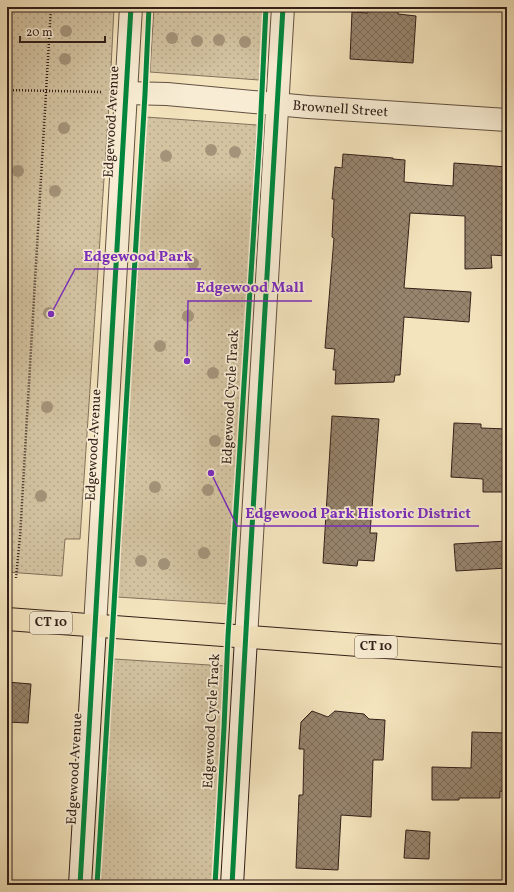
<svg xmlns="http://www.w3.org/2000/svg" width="514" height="892" viewBox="0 0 514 892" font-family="Vollkorn,serif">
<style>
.park{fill:url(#park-dots);stroke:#82715c}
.building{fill:url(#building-cross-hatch);stroke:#321f18}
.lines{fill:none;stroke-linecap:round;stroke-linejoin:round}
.minor-casing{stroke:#625041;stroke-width:24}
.tertiary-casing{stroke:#625041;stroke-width:24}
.secondary-casing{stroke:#321f18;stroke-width:24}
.primary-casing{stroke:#321f18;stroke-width:24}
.path{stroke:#321f18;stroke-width:2.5;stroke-dasharray:1 2;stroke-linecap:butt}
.minor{stroke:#f8edd4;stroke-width:22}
.tertiary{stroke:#f8edd4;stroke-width:22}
.secondary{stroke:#f8edd4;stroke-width:22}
.primary{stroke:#f4e4bd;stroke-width:22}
.cycleway-casing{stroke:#f8edd4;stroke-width:8}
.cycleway{stroke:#00873e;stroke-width:5}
.tree{fill:#a49379}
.labels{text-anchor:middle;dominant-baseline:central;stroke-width:3.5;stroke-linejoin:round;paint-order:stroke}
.shield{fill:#f8edd4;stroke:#6d5d50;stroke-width:1}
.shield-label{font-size:13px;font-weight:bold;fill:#321f18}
.street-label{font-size:14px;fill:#321f18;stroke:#f8edd4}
.leader{fill:none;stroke:#7b2cbf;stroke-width:1.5}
.callout-dot{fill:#7b2cbf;stroke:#f8edd4;stroke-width:1.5}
.callout-label{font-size:15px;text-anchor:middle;font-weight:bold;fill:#7b2cbf;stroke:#f8edd4;stroke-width:3.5;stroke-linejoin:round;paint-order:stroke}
</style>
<defs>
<pattern id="park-dots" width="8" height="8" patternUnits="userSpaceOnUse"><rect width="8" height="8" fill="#d3c3a1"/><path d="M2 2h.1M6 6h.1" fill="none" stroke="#b6a78a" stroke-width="1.8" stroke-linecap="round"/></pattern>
<pattern id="building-cross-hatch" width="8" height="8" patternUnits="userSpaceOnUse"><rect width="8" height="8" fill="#97856e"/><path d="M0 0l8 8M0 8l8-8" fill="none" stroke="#7c6c59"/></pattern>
</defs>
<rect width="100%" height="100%" fill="#f4e4bd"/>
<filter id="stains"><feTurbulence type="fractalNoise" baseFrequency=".005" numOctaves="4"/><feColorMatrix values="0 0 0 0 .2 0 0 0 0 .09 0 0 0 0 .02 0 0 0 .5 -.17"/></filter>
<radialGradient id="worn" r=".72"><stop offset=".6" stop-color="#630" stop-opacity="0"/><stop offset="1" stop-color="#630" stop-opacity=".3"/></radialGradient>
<g class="park">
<path d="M 7,7 L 114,7 L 110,89 L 80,539 L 65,539 L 62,576 L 7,572 Z"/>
<path d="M 154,7 L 264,7 L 259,80 L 150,72 Z"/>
<path d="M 146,117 L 257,125 L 228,604 L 117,597 Z"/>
<path d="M 114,659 L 225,666 L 212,885 L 100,885 Z"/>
</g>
<g class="building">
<path d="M 368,9 L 398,11 L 398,14 L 416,16 L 413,63 L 350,59 L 352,12 L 368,13 Z"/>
<path d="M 343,154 L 393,158 L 393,159 L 405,160 L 404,182 L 453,186 L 454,163 L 507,167 L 507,256 L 491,255 L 492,268 L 465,269 L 465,216 L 410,213 L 404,288 L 471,292 L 469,322 L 404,317 L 400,375 L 395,375 L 394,382 L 335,384 L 336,370 L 333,370 L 335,349 L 325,348 L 334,238 L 332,237 L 334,199 L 332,199 L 335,167 L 342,168 Z"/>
<path d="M 332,416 L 379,419 L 370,533 L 377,533 L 374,561 L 358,560 L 357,566 L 323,563 Z"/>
<path d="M 454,423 L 481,424 L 481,428 L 507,429 L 507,492 L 483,492 L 483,479 L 451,477 Z"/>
<path d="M 507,541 L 507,568 L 456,571 L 454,544 Z"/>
<path d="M 7,682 L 31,684 L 28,723 L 7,722 Z"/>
<path d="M 312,711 L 328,717 L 335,711 L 364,714 L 369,719 L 385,720 L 383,760 L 373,760 L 371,817 L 341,815 L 338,870 L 296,868 L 299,795 L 303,795 L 304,749 L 299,749 L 301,722 Z"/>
<path d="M 472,732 L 505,733 L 505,748 L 507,748 L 507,792 L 500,791 L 500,798 L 459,798 L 459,800 L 432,800 L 432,767 L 471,768 Z"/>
<path d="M 406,830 L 430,832 L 429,859 L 404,858 Z"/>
</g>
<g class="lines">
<g class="minor-casing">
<g id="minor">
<path id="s1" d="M 125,93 L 167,94 L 308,107 L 507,120"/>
</g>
</g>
<g class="tertiary-casing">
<g id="tertiary">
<path d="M 95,626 L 131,7"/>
<path d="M 246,638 L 283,7"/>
</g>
</g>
<g class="secondary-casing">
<g id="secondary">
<path d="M 80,885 L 95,626"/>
<path d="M 232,885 L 246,638"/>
</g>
</g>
<g class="primary-casing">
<path id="primary" d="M 7,619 L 507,656"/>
</g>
<g class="path">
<path d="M 7,90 L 101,92"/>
<path d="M 16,578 L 20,537 L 51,7"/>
</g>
<use href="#minor" class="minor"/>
<use href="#tertiary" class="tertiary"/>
<use href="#secondary" class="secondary"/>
<use href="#primary" class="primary"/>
<g class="cycleway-casing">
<g id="cycleway">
<path d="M 80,885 L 131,7"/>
<path d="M 97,885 L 145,94 L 149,7"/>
<path d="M 215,885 L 224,728 L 228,636 L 260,133 L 266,7"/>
<path d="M 232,885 L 248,595 L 283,7"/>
</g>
</g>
<use href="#cycleway" class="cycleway"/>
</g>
<g class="tree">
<circle cx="66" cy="31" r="6"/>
<circle cx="172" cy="38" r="6"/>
<circle cx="219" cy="40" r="6"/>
<circle cx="197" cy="41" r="6"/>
<circle cx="245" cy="42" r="6"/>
<circle cx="65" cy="59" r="6"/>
<circle cx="64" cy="128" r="6"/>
<circle cx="211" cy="150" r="6"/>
<circle cx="235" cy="152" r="6"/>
<circle cx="166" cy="156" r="6"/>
<circle cx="18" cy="171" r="6"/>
<circle cx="55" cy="191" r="6"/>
<circle cx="193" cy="263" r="6"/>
<circle cx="49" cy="313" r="6"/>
<circle cx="188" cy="316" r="6"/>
<circle cx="160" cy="346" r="6"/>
<circle cx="213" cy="373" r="6"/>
<circle cx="47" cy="407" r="6"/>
<circle cx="215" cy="441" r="6"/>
<circle cx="155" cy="487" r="6"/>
<circle cx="208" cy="490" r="6"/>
<circle cx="41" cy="496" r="6"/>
<circle cx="204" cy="553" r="6"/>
<circle cx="141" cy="561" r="6"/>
<circle cx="164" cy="564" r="6"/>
</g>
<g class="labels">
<g class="shield">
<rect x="30" y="612" width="42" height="22" rx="3"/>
<rect x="355" y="636" width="42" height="22" rx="3"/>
</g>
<g class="shield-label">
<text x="51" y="623">CT 10</text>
<text x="376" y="647">CT 10</text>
</g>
<g class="street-label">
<text stroke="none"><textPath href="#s1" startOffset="216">Brownell Street</textPath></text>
<text transform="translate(112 122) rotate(-87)">Edgewood Avenue</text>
<text transform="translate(231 397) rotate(-87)">Edgewood Cycle Track</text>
<text transform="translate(94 445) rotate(-87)">Edgewood Avenue</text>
<text transform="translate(212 721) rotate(-87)">Edgewood Cycle Track</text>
<text transform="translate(75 769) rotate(-87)">Edgewood Avenue</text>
</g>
</g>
<path class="leader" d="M51 314L75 269H201M187 361L188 301H312M211 473L237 526H479"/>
<g class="callout-dot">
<circle cx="51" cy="314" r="4"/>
<circle cx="187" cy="361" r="4"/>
<circle cx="211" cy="473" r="4"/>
</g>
<g class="callout-label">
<text x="138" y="261">Edgewood Park</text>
<text x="250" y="292">Edgewood Mall</text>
<text x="358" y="518">Edgewood Park Historic District</text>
</g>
<rect width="514" height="892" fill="none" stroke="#f4e4bd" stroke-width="24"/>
<rect x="8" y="8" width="498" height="876" fill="none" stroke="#321f18" stroke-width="2"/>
<rect x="12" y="12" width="490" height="868" fill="none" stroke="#321f18"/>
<path d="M20 36v6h85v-6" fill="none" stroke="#321f18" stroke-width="2"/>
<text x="26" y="36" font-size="12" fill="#321f18" stroke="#f8edd4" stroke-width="3" paint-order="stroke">20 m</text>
<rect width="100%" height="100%" filter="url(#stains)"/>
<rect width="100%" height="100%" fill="url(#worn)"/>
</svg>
